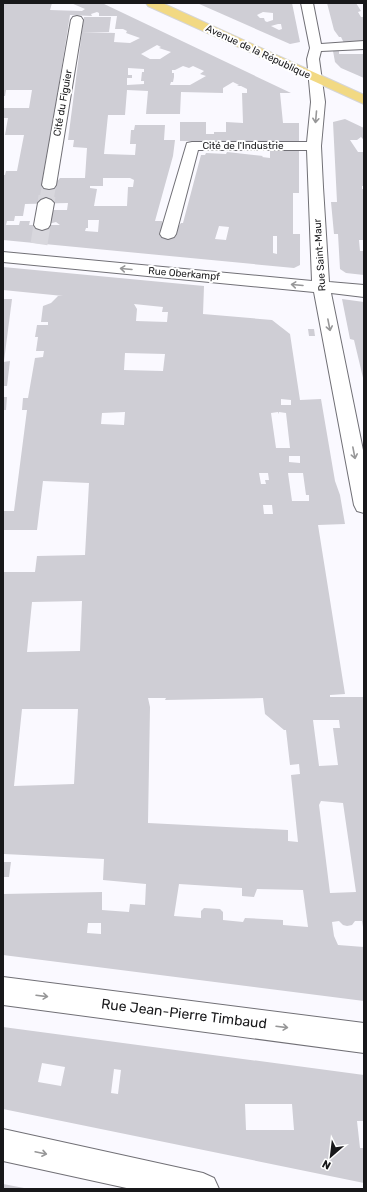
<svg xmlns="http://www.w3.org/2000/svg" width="367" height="1192" viewBox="0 0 367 1192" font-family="Rubik,sans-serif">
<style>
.building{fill:#cfced5;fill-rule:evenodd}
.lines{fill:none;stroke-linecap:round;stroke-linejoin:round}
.minor-tunnel-far1{stroke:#d8d7dd;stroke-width:14;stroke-dasharray:14 6;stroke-linecap:butt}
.minor-tunnel{stroke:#d8d7dd;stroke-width:17;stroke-dasharray:17 8;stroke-linecap:butt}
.minor-casing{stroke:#717076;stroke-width:2}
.major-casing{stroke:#d5d5d6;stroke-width:2}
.minor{fill:#fff;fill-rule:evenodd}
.major{fill:#f2d983;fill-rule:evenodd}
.oneway{stroke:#979798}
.labels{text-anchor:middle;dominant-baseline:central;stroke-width:4;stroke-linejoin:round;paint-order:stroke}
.far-street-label{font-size:10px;fill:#18181a;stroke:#fff}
.near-street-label{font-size:14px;fill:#18181a;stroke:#fff}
</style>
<rect width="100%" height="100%" fill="#faf9ff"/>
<g class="building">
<path d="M 3,3 L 52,3 L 50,10 L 82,11 L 85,9 L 71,3 L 102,3 L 291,93 L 280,93 L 283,123 L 299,123 L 299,142 L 180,141 L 180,122 L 206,122 L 206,134 L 214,134 L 214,132 L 226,132 L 226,122 L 243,123 L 242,93 L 247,93 L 247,89 L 241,86 L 237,86 L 239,85 L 233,82 L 223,88 L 223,93 L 181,92 L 180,114 L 146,114 L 148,91 L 127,90 L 125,115 L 108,115 L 104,154 L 135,155 L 136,144 L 130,144 L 131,130 L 134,130 L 135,125 L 165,125 L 164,140 L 175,140 L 173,156 L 155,221 L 162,221 L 163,230 L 175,231 L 181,223 L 183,223 L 201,155 L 205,155 L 206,153 L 226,154 L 227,152 L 263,156 L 262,157 L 270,158 L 270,150 L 299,150 L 299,193 L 293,193 L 293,234 L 300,234 L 300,265 L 294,268 L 3,240 L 3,175 L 5,175 L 6,171 L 17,171 L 24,135 L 5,135 L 8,118 L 3,118 L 3,108 L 29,108 L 32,90 L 6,90 L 5,96 L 3,96 ZM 97,12 L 99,13 L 99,16 L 117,16 L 115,29 L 123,29 L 127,31 L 126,33 L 140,38 L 130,43 L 114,42 L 115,33 L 82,32 L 68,140 L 74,140 L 73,147 L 87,148 L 85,178 L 60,178 L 54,185 L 43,185 L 70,15 L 92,16 L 91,14 ZM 157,45 L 161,47 L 159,48 L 171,52 L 160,59 L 150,59 L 141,54 ZM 183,66 L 189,68 L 193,66 L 204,71 L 200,74 L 206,76 L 190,85 L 170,85 L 171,82 L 173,82 L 174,77 L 174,73 L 172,73 L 172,70 L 175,70 ZM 128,68 L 144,69 L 144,72 L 142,72 L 141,81 L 144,81 L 144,84 L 127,85 L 127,78 L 132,78 L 132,75 L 128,75 ZM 103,178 L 130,178 L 134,180 L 133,187 L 128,187 L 127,206 L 94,206 L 97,189 L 90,188 L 90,186 L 103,186 ZM 68,203 L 67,210 L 51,210 L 48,224 L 56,222 L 60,225 L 29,225 L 30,221 L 20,221 L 19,225 L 6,225 L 7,221 L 14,221 L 15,216 L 23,216 L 25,204 ZM 88,220 L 99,220 L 98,232 L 85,231 L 86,228 L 88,228 ZM 219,226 L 229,227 L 226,240 L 215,239 ZM 273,236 L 277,236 L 277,254 L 273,253 Z"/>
<path d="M 197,3 L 292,3 L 300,42 L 290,44 ZM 263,12 L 273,13 L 273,20 L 267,22 L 265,21 L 264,18 L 260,18 L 257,15 ZM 278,24 L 281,24 L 282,29 L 279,30 L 271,26 Z"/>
<path d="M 327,3 L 356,3 L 361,11 L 358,12 L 361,17 L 364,17 L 364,42 L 344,43 L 341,37 L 339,37 L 334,30 Z"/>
<path d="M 84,17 L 111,17 L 109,32 L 82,32 Z"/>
<path d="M 333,51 L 339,51 L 339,54 L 364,54 L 364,78 L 341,68 L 335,62 Z"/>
<path d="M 345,119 L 364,128 L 364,140 L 361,137 L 357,140 L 350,140 L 358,152 L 364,152 L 364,186 L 362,186 L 362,189 L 364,189 L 364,240 L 359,240 L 360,251 L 364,251 L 364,275 L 346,273 L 340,269 L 338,234 L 334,234 L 331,202 L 337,202 L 333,122 Z"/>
<path d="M 3,267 L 204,286 L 203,314 L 272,320 L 290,334 L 300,400 L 321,399 L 335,481 L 340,495 L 345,524 L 318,525 L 345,694 L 330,695 L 330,697 L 364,697 L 364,933 L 362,921 L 355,921 L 352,925 L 347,926 L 343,925 L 339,921 L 332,922 L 334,936 L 338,945 L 364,947 L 364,1001 L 3,955 L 3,894 L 102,892 L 102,910 L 129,912 L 130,904 L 145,905 L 146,884 L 103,880 L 104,859 L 4,854 L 3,858 L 4,572 L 35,572 L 37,556 L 85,555 L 89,483 L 43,481 L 37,530 L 3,530 L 3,511 L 14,511 L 27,410 L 22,410 L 23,398 L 28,398 L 35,358 L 43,357 L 44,351 L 36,351 L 38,337 L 35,337 L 37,325 L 48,325 L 48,322 L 41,322 L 43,306 L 51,303 L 58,296 L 63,296 L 3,290 ZM 134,304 L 163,307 L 162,312 L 168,312 L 167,322 L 136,321 L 137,309 ZM 125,353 L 165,354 L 163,371 L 124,370 ZM 281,399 L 291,400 L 291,405 L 281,405 ZM 125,412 L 124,425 L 101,424 L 102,413 ZM 278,412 L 279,414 L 279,412 L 286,413 L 290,448 L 276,448 L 271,413 ZM 289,456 L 300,456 L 300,463 L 289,462 ZM 259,473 L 268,473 L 269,480 L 265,480 L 266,484 L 261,484 ZM 288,473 L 303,473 L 306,495 L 309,495 L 309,501 L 292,501 ZM 263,505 L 272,505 L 273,514 L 264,514 ZM 82,601 L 80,651 L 27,652 L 32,602 ZM 148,698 L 166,698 L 165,700 L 263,698 L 265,714 L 284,730 L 286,730 L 290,765 L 299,764 L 300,774 L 291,775 L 298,842 L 288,841 L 288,830 L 148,823 L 150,707 ZM 22,709 L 78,709 L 74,784 L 14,786 ZM 313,720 L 339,720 L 340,728 L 333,728 L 338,765 L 319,766 ZM 321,801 L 343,803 L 356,892 L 330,893 L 319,805 ZM 179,884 L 242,888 L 242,896 L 254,897 L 257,889 L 303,890 L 308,927 L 283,925 L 283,920 L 245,918 L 243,922 L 223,920 L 223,912 L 220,909 L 204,908 L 201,911 L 201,918 L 174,916 ZM 88,923 L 101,923 L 101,934 L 87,933 Z"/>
<path d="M 3,299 L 12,299 L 4,361 L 3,360 Z"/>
<path d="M 342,299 L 364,302 L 364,382 L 354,340 L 350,339 Z"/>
<path d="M 308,329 L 314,329 L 315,336 L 309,336 Z"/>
<path d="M 10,361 L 7,386 L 3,386 L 3,362 Z"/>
<path d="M 3,397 L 7,397 L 6,410 L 3,410 Z"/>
<path d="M 3,862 L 11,862 L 9,877 L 3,877 Z"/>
<path d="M 3,1027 L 364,1075 L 364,1121 L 357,1121 L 360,1148 L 364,1148 L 364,1183 L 3,1109 ZM 42,1063 L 65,1067 L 61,1086 L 38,1082 ZM 114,1069 L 121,1070 L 118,1094 L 111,1093 ZM 245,1104 L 292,1104 L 294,1130 L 246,1130 Z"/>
<path d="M 3,1184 L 24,1188 L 24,1189 L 3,1189 Z"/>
</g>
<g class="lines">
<path class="minor-tunnel-far1" d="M 47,197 L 49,185"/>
<g class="minor-tunnel">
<path d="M 46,203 L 47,196"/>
<path d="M 39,244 L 42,225"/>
</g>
<g class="minor-casing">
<g id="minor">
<path d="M 301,3 L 313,3 L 321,44 L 364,41 L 364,49 L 321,51 L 319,59 L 325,102 L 321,146 L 323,187 L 329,282 L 364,285 L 364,297 L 331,293 L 364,455 L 364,513 L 357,511 L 354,505 L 314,292 L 3,262 L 3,252 L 312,281 L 307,150 L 198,150 L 176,234 L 174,237 L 168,239 L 162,237 L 160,234 L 187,143 L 192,142 L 307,142 L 311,102 L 307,59 L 310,48 Z"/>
<path d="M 77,16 L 81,17 L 83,20 L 56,185 L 54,188 L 49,189 L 44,188 L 42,185 L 71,20 L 73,17 Z"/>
<path d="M 46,198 L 51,200 L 54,203 L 50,225 L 48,228 L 42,230 L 36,228 L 34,225 L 38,203 L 41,200 Z"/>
<path d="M 3,977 L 364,1023 L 364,1053 L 3,1005 Z"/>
<path d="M 3,1129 L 203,1173 L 214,1178 L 219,1189 L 131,1189 L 3,1161 Z"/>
</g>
</g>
<g class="major-casing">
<path id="major" d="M 146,3 L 162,3 L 364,95 L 364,104 L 148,6 Z"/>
</g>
<use href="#minor" class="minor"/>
<use href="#major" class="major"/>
</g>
<defs><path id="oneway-shaft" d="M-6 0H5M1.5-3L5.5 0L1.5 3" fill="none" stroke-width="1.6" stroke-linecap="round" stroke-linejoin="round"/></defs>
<g class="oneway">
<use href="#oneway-shaft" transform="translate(316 117) rotate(95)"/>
<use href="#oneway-shaft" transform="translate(126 269) rotate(-175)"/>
<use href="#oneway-shaft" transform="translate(297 285) rotate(-175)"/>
<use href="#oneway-shaft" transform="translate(329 325) rotate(79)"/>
<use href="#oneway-shaft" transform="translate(354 453) rotate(79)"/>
<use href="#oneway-shaft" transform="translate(42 996) rotate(7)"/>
<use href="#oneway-shaft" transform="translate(282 1027) rotate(7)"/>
<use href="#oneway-shaft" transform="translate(41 1153) rotate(12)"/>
</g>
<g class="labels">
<g class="far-street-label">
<text transform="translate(258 52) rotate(25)">Avenue de la République</text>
<text transform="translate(63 103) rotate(-80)">Cité du Figuier</text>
<text x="243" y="146">Cité de l'Industrie</text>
<text transform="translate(320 255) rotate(-94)">Rue Saint-Maur</text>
<text transform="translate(184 274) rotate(5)">Rue Oberkampf</text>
</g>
<g class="near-street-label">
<text transform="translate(184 1014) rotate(7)">Rue Jean-Pierre Timbaud</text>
</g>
</g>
<rect width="367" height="1192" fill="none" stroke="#18181a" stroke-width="8"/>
<g transform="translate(331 1156) rotate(208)" stroke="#ffffff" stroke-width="3" paint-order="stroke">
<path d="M0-3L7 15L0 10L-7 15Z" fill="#18181a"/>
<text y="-6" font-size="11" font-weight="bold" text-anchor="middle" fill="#18181a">N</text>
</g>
</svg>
